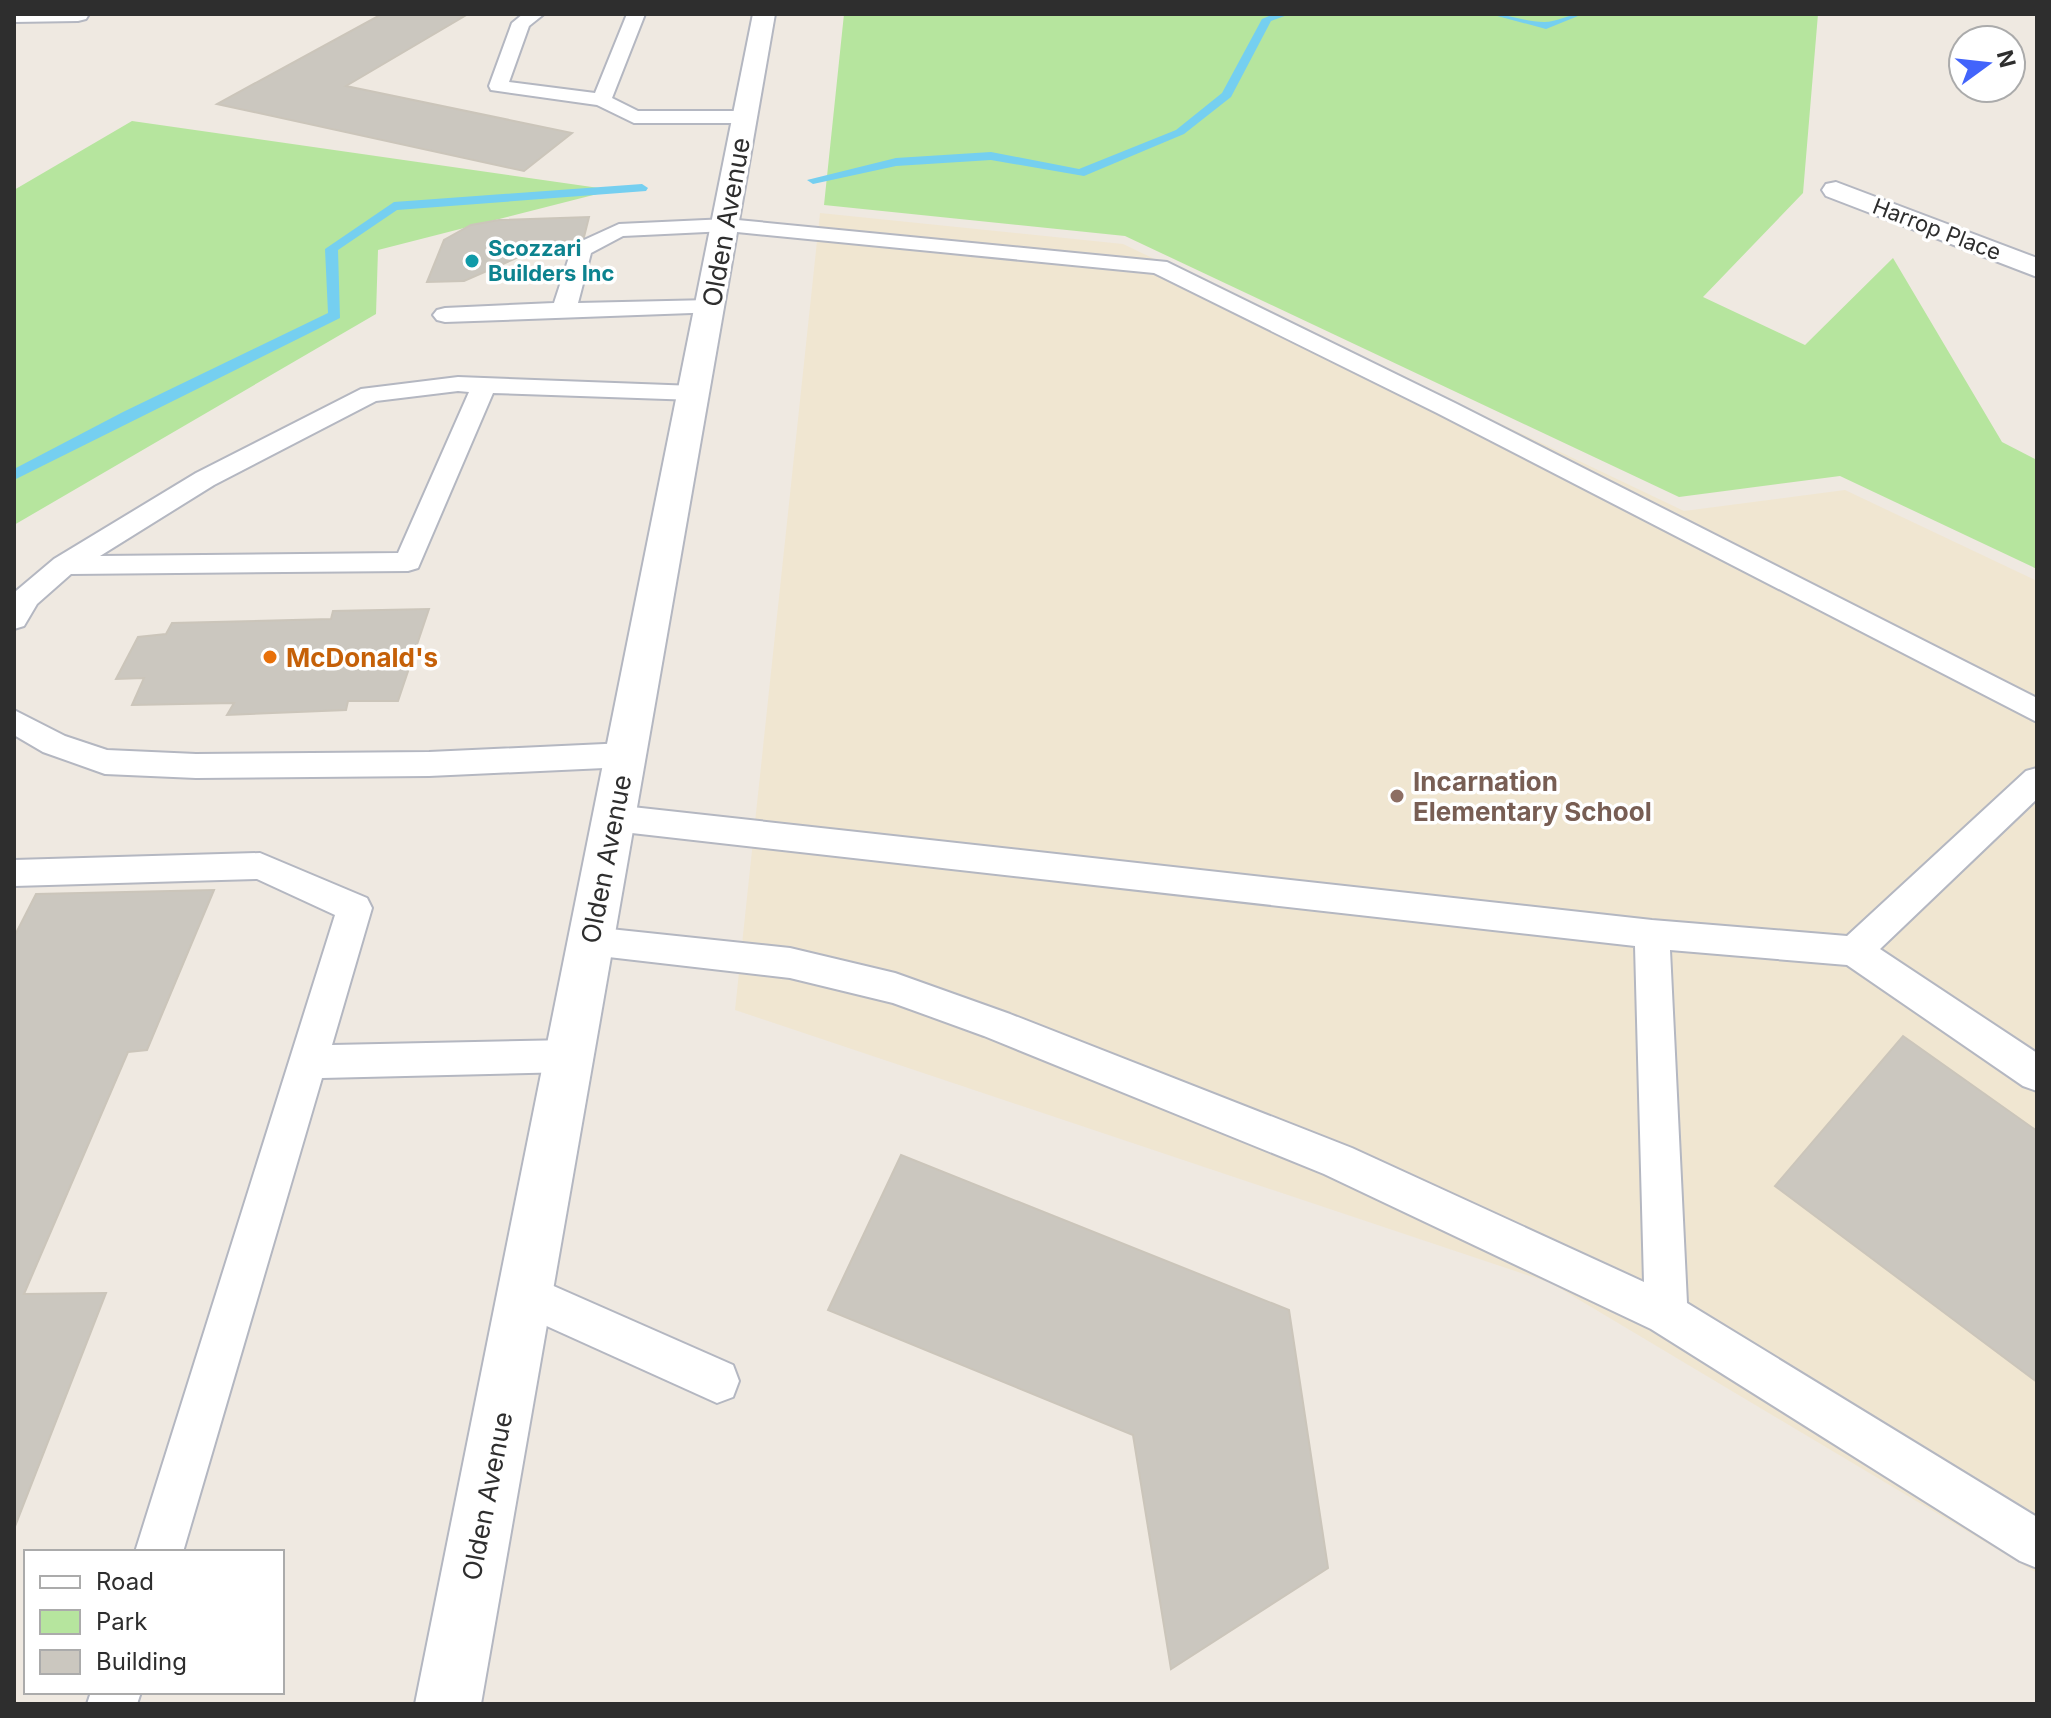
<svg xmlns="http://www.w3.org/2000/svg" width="2051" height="1718" viewBox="0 0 2051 1718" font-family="Inter,sans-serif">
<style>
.education{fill:#f0e6d1}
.green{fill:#b6e59e}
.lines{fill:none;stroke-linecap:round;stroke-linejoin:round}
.stream{fill:#75cff0;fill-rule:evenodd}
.building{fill:#cbc7bf;stroke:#cbc5ba;stroke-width:2}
.lane-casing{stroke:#b4b7c1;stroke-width:4}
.street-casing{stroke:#b4b7c1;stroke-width:4}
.secondary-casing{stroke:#b4b7c1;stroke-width:4}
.lane{fill:#fff;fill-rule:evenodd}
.street{fill:#fff;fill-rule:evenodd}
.secondary{fill:#fff;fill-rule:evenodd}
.culture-dot{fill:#0f9aa8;stroke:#fff;stroke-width:3}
.food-dot{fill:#e8710a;stroke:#fff;stroke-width:3}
.education-dot{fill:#8d6e63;stroke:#fff;stroke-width:3}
.labels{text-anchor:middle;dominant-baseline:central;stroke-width:7;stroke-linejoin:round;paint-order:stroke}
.far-street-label{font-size:22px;fill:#2e2e2e;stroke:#fff}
.far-culture-label{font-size:22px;font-weight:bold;fill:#0d838f;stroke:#fff;text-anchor:start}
.street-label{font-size:26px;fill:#2e2e2e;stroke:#fff}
.food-label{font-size:26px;font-weight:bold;fill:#c56008;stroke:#fff;text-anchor:start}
.education-label{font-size:26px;font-weight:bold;fill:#785e54;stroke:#fff;text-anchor:start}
</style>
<rect width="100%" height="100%" fill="#efe9e1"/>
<path class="education" d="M 820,213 L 1123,244 L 1684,511 L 1845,490 L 2037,581 L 2037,1573 L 1551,1283 L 735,1010 Z"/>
<g class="green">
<path d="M 844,14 L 1818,14 L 1803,193 L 1703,297 L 1805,345 L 1893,258 L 2002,442 L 2037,460 L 2037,569 L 1840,476 L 1679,497 L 1125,236 L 824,205 Z"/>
<path d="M 132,121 L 613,190 L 378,250 L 376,314 L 14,525 L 14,190 Z"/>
</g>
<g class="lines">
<g class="stream">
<path d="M 1274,14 L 1290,14 L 1271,21 L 1231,97 L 1184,134 L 1084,176 L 991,160 L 896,166 L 813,184 L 807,180 L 896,158 L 991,152 L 1079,169 L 1176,130 L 1222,93 L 1262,19 Z"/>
<path d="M 1490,14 C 1508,14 1526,22 1544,22 C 1557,22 1569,14 1583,14 L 1546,29 Z"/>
<path d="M 642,184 L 648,188 L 646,191 L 397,210 L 338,250 L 340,318 L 14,480 L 14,469 L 123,412 L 328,313 L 325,249 L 394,202 Z"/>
</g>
</g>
<g class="building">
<path d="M 382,14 L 468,14 L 346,86 L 572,133 L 524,171 L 217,104 Z"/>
<path d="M 589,217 L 583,241 L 553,242 L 464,281 L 427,282 L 444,240 L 471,225 L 499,220 Z"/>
<path d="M 429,609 L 398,701 L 348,701 L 346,710 L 227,715 L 234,703 L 132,705 L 144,678 L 116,679 L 138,637 L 166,634 L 172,623 L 331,619 L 333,611 Z"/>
<path d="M 214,890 L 147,1050 L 128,1052 L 24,1294 L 106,1293 L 14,1529 L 14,937 L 36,894 Z"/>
<path d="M 1903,1036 L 2037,1131 L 2037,1382 L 1775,1186 Z"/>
<path d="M 901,1155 L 1289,1310 L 1328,1568 L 1171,1669 L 1133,1435 L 828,1310 Z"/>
</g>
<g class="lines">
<g class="lane-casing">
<g id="lane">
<path d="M 523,14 L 544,14 L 529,26 L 509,82 L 595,93 L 627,14 L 645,14 L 612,98 L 638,111 L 745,111 L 755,117 L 745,123 L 634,123 L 597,105 L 491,90 L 489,86 L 512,23 Z"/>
<path d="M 727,219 L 1167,262 L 1455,403 L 2037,698 L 2037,722 L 1437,413 L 1154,273 L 727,231 L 623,236 L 591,253 L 578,303 L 711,300 L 719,302 L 723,307 L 719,312 L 445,322 L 437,320 L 433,315 L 437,310 L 445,308 L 554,303 L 573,245 L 619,224 Z"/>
<path d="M 458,377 L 695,386 L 704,388 L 707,393 L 704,398 L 695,400 L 493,393 L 418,568 L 408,571 L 71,574 L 37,604 L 24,626 L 14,629 L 16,591 L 54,559 L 196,473 L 361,389 ZM 458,391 L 469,392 L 398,553 L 100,556 L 214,485 L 376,401 Z"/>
<path d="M 14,710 L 65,736 L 107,750 L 196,754 L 429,752 L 626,743 L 637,747 L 642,755 L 637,763 L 626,767 L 429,776 L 196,778 L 105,774 L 43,752 L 14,735 Z"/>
<path d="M 2037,768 L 2037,799 L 1880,949 L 2037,1053 L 2037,1091 L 2023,1086 L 1847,965 L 1670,950 L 1687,1303 L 2037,1517 L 2037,1568 L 2020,1561 L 1651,1329 L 1324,1174 L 984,1036 L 893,1003 L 790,978 L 591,955 L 578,951 L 573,941 L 578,931 L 591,927 L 790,948 L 895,973 L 1010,1014 L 1352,1148 L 1644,1282 L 1635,946 L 614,831 L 602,827 L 597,818 L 602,809 L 614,805 L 1652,920 L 1847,936 L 2026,771 Z"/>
<path d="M 260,853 L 367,898 L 372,908 L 332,1045 L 570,1040 L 583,1044 L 589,1056 L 583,1068 L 570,1072 L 322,1078 L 183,1552 L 135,1552 L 335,915 L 257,879 L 14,886 L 14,860 Z"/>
<path d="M 524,1273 L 733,1365 L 739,1381 L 733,1397 L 717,1403 L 509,1309 L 503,1294 L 509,1279 Z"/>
<path d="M 91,1692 L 141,1692 L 137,1704 L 87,1704 Z"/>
</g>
</g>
<g class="street-casing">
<g id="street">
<path d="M 14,14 L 89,14 L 86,19 L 78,21 L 14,22 Z"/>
<path d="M 1836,182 L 2037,258 L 2037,277 L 1826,196 L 1822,190 L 1826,184 Z"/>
</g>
</g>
<g class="secondary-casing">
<path id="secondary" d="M 753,14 L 775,14 L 481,1704 L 415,1704 Z"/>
</g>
<use href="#lane" class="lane"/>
<use href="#street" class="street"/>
<use href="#secondary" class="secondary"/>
</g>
<circle class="culture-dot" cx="472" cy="261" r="8"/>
<circle class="food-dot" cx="270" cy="657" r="8"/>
<circle class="education-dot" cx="1397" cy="796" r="8"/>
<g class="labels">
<g class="far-street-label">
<text transform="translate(1937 229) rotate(21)">Harrop Place</text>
</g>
<g class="far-culture-label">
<text x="488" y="248">Scozzari<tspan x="488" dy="25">Builders Inc</tspan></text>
</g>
<g class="street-label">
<text transform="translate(726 222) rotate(-80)">Olden Avenue</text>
<text transform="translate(606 859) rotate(-79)">Olden Avenue</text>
<text transform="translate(487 1496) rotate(-79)">Olden Avenue</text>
</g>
<g class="food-label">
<text x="286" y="657">McDonald's</text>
</g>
<g class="education-label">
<text x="1413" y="781">Incarnation<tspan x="1413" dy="30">Elementary School</tspan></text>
</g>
</g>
<rect width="2051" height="1718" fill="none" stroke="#2e2e2e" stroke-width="32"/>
<rect x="24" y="1550" width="260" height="144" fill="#ffffff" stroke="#ababab" stroke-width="2"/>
<rect x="40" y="1576" width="40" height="12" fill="#ffffff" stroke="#ababab" stroke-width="2"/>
<text x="96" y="1590" font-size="24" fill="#2e2e2e">Road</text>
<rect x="40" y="1610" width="40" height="24" fill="#b6e59e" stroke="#ababab" stroke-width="2"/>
<text x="96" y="1630" font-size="24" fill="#2e2e2e">Park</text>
<rect x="40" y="1650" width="40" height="24" fill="#cbc7bf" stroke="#ababab" stroke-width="2"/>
<text x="96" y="1670" font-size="24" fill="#2e2e2e">Building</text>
<g transform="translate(1987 64) rotate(75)"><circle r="38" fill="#ffffff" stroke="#ababab" stroke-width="2"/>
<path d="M0-6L14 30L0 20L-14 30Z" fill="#4264fb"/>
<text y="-12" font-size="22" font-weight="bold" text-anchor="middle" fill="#2e2e2e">N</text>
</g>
</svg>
